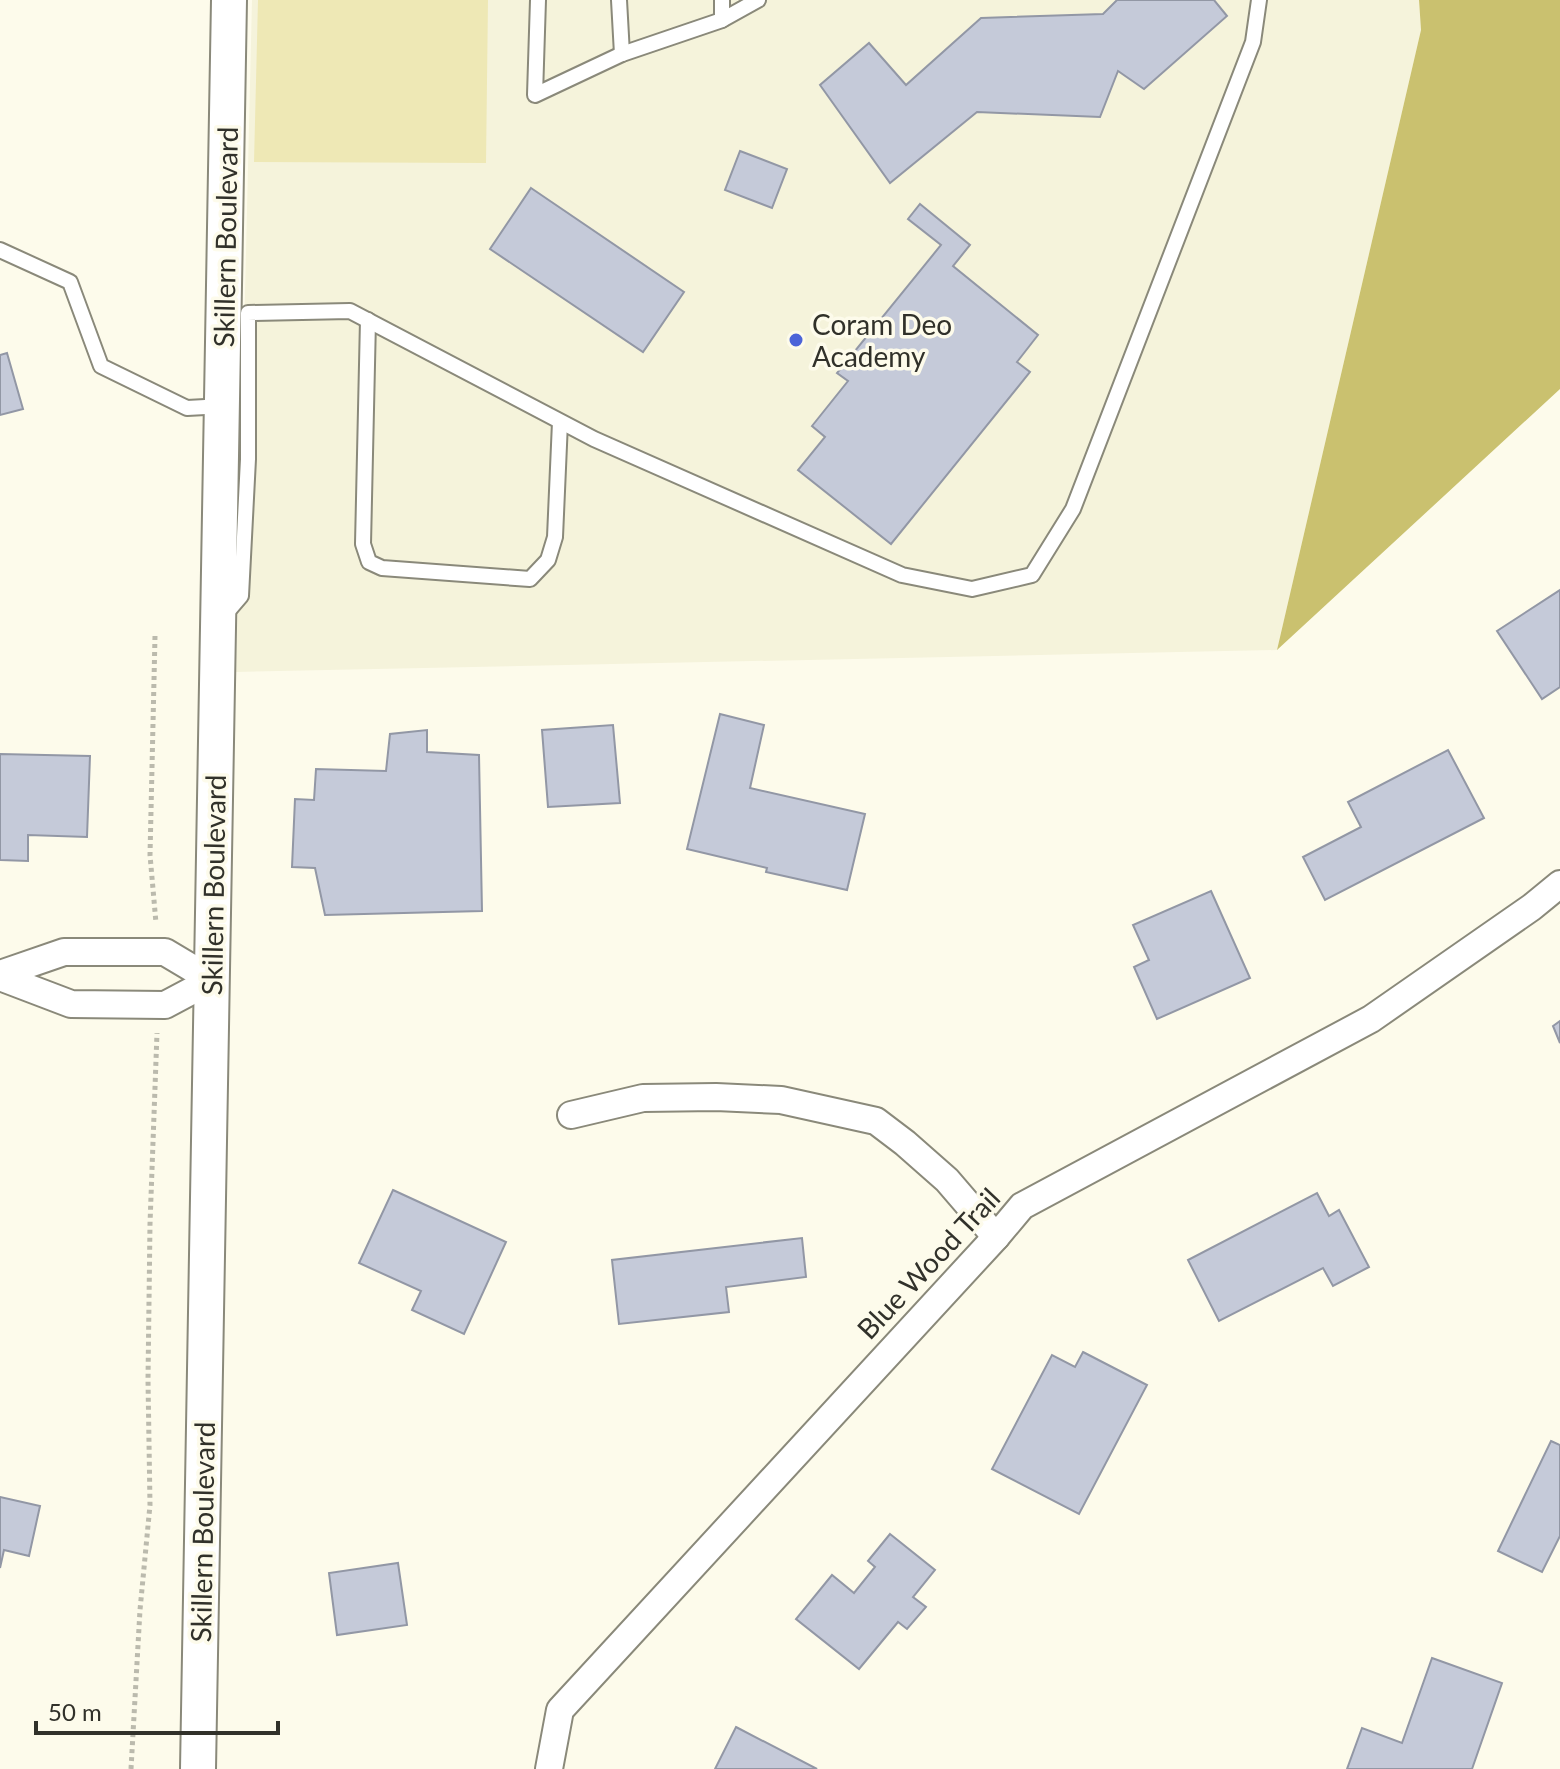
<svg xmlns="http://www.w3.org/2000/svg" width="1560" height="1769" viewBox="0 0 1560 1769" font-family="Lato,sans-serif">
<style>
.built{fill:#f5f3db}
.green{fill:#eee8b5}
.forest{fill:#cac16f}
.building{fill:#c5cad9;stroke:#9297a5;stroke-width:2}
.lines{fill:none;stroke-linecap:round;stroke-linejoin:round}
.service-casing{stroke:#8a897a;stroke-width:18}
.minor-casing{stroke:#8a897a;stroke-width:30}
.tertiary-casing{stroke:#8a897a;stroke-width:38}
.path{stroke:#bbbaad;stroke-width:5;stroke-dasharray:4 4;stroke-linecap:butt}
.service{stroke:#fff;stroke-width:14}
.minor{stroke:#fff;stroke-width:26}
.tertiary{stroke:#fff;stroke-width:34}
.poi-dot{fill:#4c64d8;stroke:#fdfbeb;stroke-width:3}
.labels{text-anchor:middle;dominant-baseline:central;stroke-width:7;stroke-linejoin:round;paint-order:stroke}
.street-label{font-size:28px;fill:#31312a;stroke:#fdfbeb}
.poi-label{font-size:28px;fill:#31312a;stroke:#fdfbeb;text-anchor:start}
</style>
<rect width="100%" height="100%" fill="#fdfbeb"/>
<path class="built" d="M 252,0 L 1419,0 L 1421,30 L 1277,650 L 236,672 Z"/>
<path class="green" d="M 258,0 L 488,0 L 486,163 L 254,162 Z"/>
<path class="forest" d="M 1419,0 L 1560,0 L 1560,389 L 1277,650 L 1421,30 Z"/>
<g class="building">
<path d="M 1117,0 L 1214,0 L 1227,16 L 1144,89 L 1118,71 L 1100,117 L 977,112 L 890,183 L 820,85 L 869,43 L 906,85 L 981,18 L 1103,14 Z"/>
<path d="M 740,151 L 787,169 L 772,208 L 725,190 Z"/>
<path d="M 531,188 L 684,292 L 643,352 L 490,249 Z"/>
<path d="M 920,204 L 970,245 L 953,266 L 1038,335 L 1017,362 L 1030,372 L 891,544 L 798,470 L 825,437 L 812,426 L 848,381 L 837,373 L 941,245 L 908,219 Z"/>
<path d="M 7,353 L 23,409 L 0,415 L 0,355 Z"/>
<path d="M 1560,590 L 1560,687 L 1542,699 L 1497,631 Z"/>
<path d="M 720,714 L 764,725 L 750,788 L 865,814 L 847,890 L 766,872 L 767,868 L 687,849 Z"/>
<path d="M 613,725 L 620,803 L 548,807 L 542,730 Z"/>
<path d="M 427,730 L 427,752 L 479,755 L 482,911 L 325,915 L 315,868 L 292,867 L 295,799 L 314,800 L 316,769 L 386,771 L 390,734 Z"/>
<path d="M 1448,750 L 1484,818 L 1325,900 L 1303,857 L 1361,827 L 1348,802 Z"/>
<path d="M 0,754 L 90,756 L 87,837 L 28,835 L 28,861 L 0,860 Z"/>
<path d="M 1211,891 L 1250,978 L 1157,1019 L 1134,967 L 1149,960 L 1133,925 Z"/>
<path d="M 1560,1021 L 1560,1043 L 1553,1026 Z"/>
<path d="M 393,1190 L 506,1242 L 464,1334 L 412,1310 L 421,1291 L 359,1263 Z"/>
<path d="M 1317,1193 L 1329,1216 L 1339,1210 L 1369,1267 L 1333,1286 L 1323,1268 L 1219,1321 L 1188,1260 Z"/>
<path d="M 802,1238 L 806,1277 L 726,1287 L 729,1312 L 619,1324 L 612,1260 Z"/>
<path d="M 1083,1352 L 1147,1385 L 1079,1514 L 992,1469 L 1052,1355 L 1075,1367 Z"/>
<path d="M 1551,1441 L 1560,1445 L 1560,1536 L 1542,1572 L 1498,1551 Z"/>
<path d="M 0,1497 L 40,1506 L 29,1556 L 4,1550 L 0,1568 Z"/>
<path d="M 890,1534 L 935,1570 L 913,1597 L 926,1607 L 907,1629 L 898,1622 L 859,1669 L 796,1619 L 832,1575 L 854,1593 L 875,1567 L 868,1561 Z"/>
<path d="M 398,1563 L 407,1625 L 337,1635 L 329,1573 Z"/>
<path d="M 1432,1658 L 1502,1683 L 1472,1769 L 1347,1769 L 1362,1728 L 1402,1743 Z"/>
<path d="M 736,1727 L 817,1769 L 715,1769 Z"/>
</g>
<g class="lines">
<g class="service-casing">
<g id="service">
<path d="M 538,0 L 535,95 L 622,54 L 722,20 L 758,0"/>
<path d="M 619,0 L 622,54"/>
<path d="M 722,20 L 722,0"/>
<path d="M 0,250 L 70,282 L 101,366 L 187,408 L 224,406"/>
<path d="M 368,320 L 363,544 L 369,562 L 382,568 L 530,579 L 548,560 L 555,537 L 560,422"/>
<path d="M 223,617 L 241,596 L 248,459 L 248,313 L 350,311 L 594,439 L 902,575 L 972,589 L 1032,575 L 1073,509 L 1253,42 L 1259,0"/>
</g>
</g>
<g class="minor-casing">
<g id="minor">
<path d="M 0,974 L 64,952 L 165,952 L 212,980"/>
<path d="M 0,977 L 71,1004 L 165,1005 L 212,980"/>
<path d="M 571,1115 L 643,1098 L 716,1097 L 781,1100 L 876,1121 L 905,1143 L 947,1180 L 996,1237"/>
<path d="M 549,1769 L 560,1710 L 996,1237 L 1022,1206 L 1371,1019 L 1532,907 L 1560,884"/>
</g>
</g>
<g class="tertiary-casing">
<path id="tertiary" d="M 198,1769 L 229,0"/>
</g>
<g class="path">
<path d="M 155,636 L 150,855 L 156,923"/>
<path d="M 131,1769 L 140,1610 L 150,1505 L 148,1380 L 150,1224 L 157,1033"/>
</g>
<use href="#service" class="service"/>
<use href="#minor" class="minor"/>
<use href="#tertiary" class="tertiary"/>
</g>
<circle class="poi-dot" cx="796" cy="340" r="8"/>
<g class="labels">
<g class="street-label">
<text transform="translate(225 237) rotate(-89)">Skillern Boulevard</text>
<text transform="translate(213 885) rotate(-89)">Skillern Boulevard</text>
<text transform="translate(928 1263) rotate(-47)">Blue Wood Trail</text>
<text transform="translate(202 1532) rotate(-89)">Skillern Boulevard</text>
</g>
<g class="poi-label">
<text x="812" y="324">Coram Deo<tspan x="812" dy="32">Academy</tspan></text>
</g>
</g>
<path d="M36 1721v12h242v-12" fill="none" stroke="#31312a" stroke-width="4"/>
<text x="48" y="1721" font-size="24" fill="#31312a" stroke="#fdfbeb" stroke-width="6" paint-order="stroke">50 m</text>
</svg>
